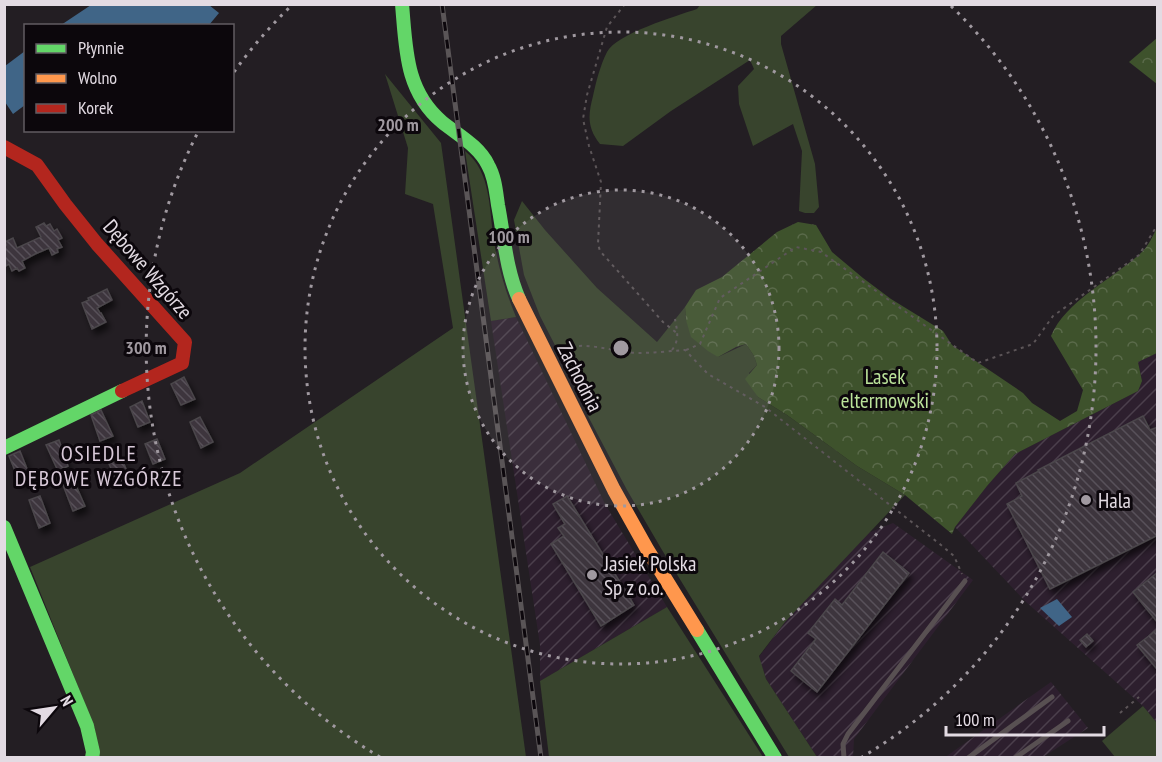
<svg xmlns="http://www.w3.org/2000/svg" width="1162" height="762" viewBox="0 0 1162 762" font-family="'PT Sans Narrow',sans-serif">
<style>
.industrial{fill:url(#industrial-furrows)}
.green{fill:#38442d}
.forest{fill:url(#forest-crowns)}
.water{fill:#406587}
.building{fill:url(#building-back-hatch);stroke:#4b474b;stroke-width:1.5;filter:url(#shadow)}
.lines{fill:none;stroke-linecap:round;stroke-linejoin:round}
.path{stroke:#5c5558;stroke-width:2;stroke-dasharray:3 4.5;stroke-linecap:butt}
.lane{stroke:#585052;stroke-width:5}
.fast{stroke:#63d668;stroke-width:14}
.slow{stroke:#ff974d;stroke-width:14}
.jam{stroke:#b3261e;stroke-width:14}
.rail-casing{stroke:#5a5557;stroke-width:5}
.rail{stroke:#0c070c;stroke-width:3;stroke-dasharray:9;stroke-linecap:butt}
.ring{fill:none;stroke:#a099a0;stroke-width:3;stroke-dasharray:3 6}
.poi-dot{fill:#a099a0;stroke:#0c070c;stroke-width:2}
.labels{text-anchor:middle;dominant-baseline:central;stroke-width:6;stroke-linejoin:round;paint-order:stroke}
.street-label{font-size:21px;fill:#e3dbe3;stroke:#0c070c}
.park-label{font-size:21px;fill:#bbe39a;stroke:#0c070c}
.poi-label{font-size:21px;fill:#e3dbe3;stroke:#0c070c;text-anchor:start}
.neighbourhood-label{font-size:22px;letter-spacing:1.5px;fill:#d8c9d8;stroke:#0c070c}
.centre{fill:#a099a0;stroke:#0c070c;stroke-width:3}
.ring-label{font-size:18px;text-anchor:middle;font-weight:bold;fill:#a099a0;stroke:#0c070c;stroke-width:6;stroke-linejoin:round;paint-order:stroke}
</style>
<defs>
<pattern id="industrial-furrows" width="10" height="10" patternUnits="userSpaceOnUse" patternTransform="scale(1.5)"><rect width="10" height="10" fill="#2d1f2e"/><path d="M-1 1l2-2M0 10L10 0M9 11l2-2" fill="none" stroke="#4b3f4c"/></pattern>
<pattern id="forest-crowns" width="20" height="18" patternUnits="userSpaceOnUse" patternTransform="scale(1.5)"><rect width="20" height="18" fill="#3e522c"/><path d="M2 6a3 3 0 1 1 6 0M12 15a3 3 0 1 1 6 0" fill="none" stroke="#5a6a4a"/></pattern>
<pattern id="building-back-hatch" width="6" height="6" patternUnits="userSpaceOnUse" patternTransform="scale(1.5)"><rect width="6" height="6" fill="#3d343e"/><path d="M-1 5l2 2M0 0l6 6M5-1l2 2" fill="none" stroke="#59515a"/></pattern>
<filter id="shadow"><feDropShadow dx="3.5" dy="5.5" stdDeviation="3" flood-color="#0009"/></filter>
</defs>
<rect width="100%" height="100%" fill="#231e23"/>
<g class="industrial">
<path d="M 516,317 L 605,504 L 667,607 L 540,681 L 540,645 L 491,321 Z"/>
<path d="M 1157,353 L 1157,723 L 1143,706 L 1025,601 L 955,527 L 987,486 L 1015,454 L 1138,391 L 1142,381 L 1138,362 Z"/>
<path d="M 893,523 L 973,580 L 854,739 L 853,757 L 817,757 L 766,679 L 759,657 L 785,622 L 868,533 Z"/>
<path d="M 1051,682 L 1088,728 L 1043,757 L 944,758 Z"/>
</g>
<g class="green">
<path d="M 700,5 L 817,5 L 781,36 L 781,44 L 815,164 L 819,207 L 814,213 L 805,213 L 799,211 L 802,151 L 793,124 L 753,146 L 739,104 L 738,86 L 754,69 L 750,60 L 671,111 L 623,146 L 600,144 C 587,128 588,115 593,96 C 596,82 600,66 607,52 C 616,34 676,16 697,9 Z"/>
<path d="M 385,74 L 441,143 L 526,757 L 96,757 L 95,729 L 30,567 L 240,473 L 453,328 L 433,204 L 405,194 L 408,148 Z"/>
<path d="M 465,151 C 492,172 489,211 494,241 C 498,267 506,293 516,317 L 491,321 Z"/>
<path d="M 522,201 L 545,230 L 597,288 L 657,342 L 685,307 L 686,320 L 718,357 L 746,344 L 754,356 L 757,365 L 749,373 L 758,397 L 787,415 L 857,466 L 905,495 L 785,622 L 759,656 L 766,679 L 817,757 L 789,757 L 662,550 L 627,490 L 589,418 L 560,355 L 540,316 L 524,275 L 514,220 Z"/>
<path d="M 667,607 L 763,757 L 549,757 L 540,681 Z"/>
<path d="M 1143,706 L 1157,723 L 1157,757 L 1115,757 L 1102,741 Z"/>
</g>
<g class="forest">
<path d="M 1157,38 L 1157,84 L 1129,62 Z"/>
<path d="M 798,222 L 816,225 L 832,252 L 863,278 L 891,299 L 943,331 L 952,345 L 1023,393 L 1032,403 L 1060,421 L 1077,411 L 1083,390 L 1051,336 C 1066,300 1115,278 1143,251 C 1149,245 1153,235 1157,228 L 1157,353 L 1138,362 L 1142,381 L 1138,391 L 1015,454 L 987,486 L 955,527 L 952,534 L 905,495 L 857,466 L 787,415 L 758,397 L 745,379 L 757,365 L 754,356 L 746,344 L 736,347 L 718,357 L 708,351 L 691,337 L 686,320 L 685,307 L 696,290 L 722,277 L 777,232 Z"/>
</g>
<g class="water">
<path d="M 91,5 L 209,5 L 219,13 L 209,25 L 61,25 Z"/>
<path d="M 25,51 L 25,105 L 13,114 L 5,102 L 5,66 Z"/>
<path d="M 1057,599 L 1072,617 L 1059,626 L 1040,608 Z"/>
</g>
<g class="building">
<path d="M 44,223 L 46,226 L 50,224 L 54,231 L 57,229 L 62,238 L 58,240 L 62,247 L 57,249 L 58,252 L 52,255 L 49,248 L 35,254 L 22,261 L 25,268 L 19,271 L 17,268 L 12,271 L 9,264 L 6,266 L 4,246 L 6,245 L 5,242 L 13,238 L 17,248 L 41,237 L 36,227 Z"/>
<path d="M 107,289 L 112,300 L 97,308 L 100,313 L 101,313 L 106,322 L 92,329 L 82,303 L 89,300 L 88,298 Z"/>
<path d="M 184,377 L 195,399 L 181,405 L 171,384 Z"/>
<path d="M 142,401 L 150,422 L 138,427 L 130,407 Z"/>
<path d="M 101,410 L 113,436 L 100,441 L 91,415 Z"/>
<path d="M 1143,416 L 1150,430 L 1158,427 L 1158,535 L 1050,589 L 1007,504 L 1022,496 L 1016,483 L 1039,471 L 1038,470 Z"/>
<path d="M 200,417 L 213,442 L 201,448 L 190,422 Z"/>
<path d="M 157,439 L 165,459 L 153,464 L 145,444 Z"/>
<path d="M 59,440 L 68,466 L 58,471 L 46,445 Z"/>
<path d="M 20,451 L 31,479 L 20,483 L 9,456 Z"/>
<path d="M 122,459 L 130,479 L 118,484 L 109,464 Z"/>
<path d="M 74,481 L 85,506 L 73,511 L 63,485 Z"/>
<path d="M 40,496 L 50,523 L 39,528 L 29,500 Z"/>
<path d="M 567,496 L 634,605 L 601,626 L 551,544 L 564,536 L 558,528 L 565,524 L 553,504 Z"/>
<path d="M 883,552 L 909,573 L 817,692 L 791,671 L 816,639 L 808,633 L 835,599 L 842,605 Z"/>
<path d="M 1158,572 L 1158,623 L 1133,592 Z"/>
<path d="M 1158,629 L 1158,666 L 1156,668 L 1137,645 Z"/>
<path d="M 1087,634 L 1093,641 L 1086,647 L 1080,640 Z"/>
</g>
<g class="lines">
<g class="path">
<path d="M 625,4 L 607,27 L 587,95 L 583,119 L 589,146 L 601,182 L 598,244 L 600,251 L 663,322 L 678,334"/>
<path d="M 557,350 C 586,340 608,351 637,353 C 653,353 670,351 685,350 L 708,374 L 765,407 L 941,545 L 954,556 L 962,574"/>
<path d="M 672,350 C 680,339 677,331 675,319"/>
<path d="M 686,350 L 700,344 L 720,298 L 796,247 L 821,252 L 978,363 L 1033,344 L 1053,316 L 1139,255 L 1158,224"/>
<path d="M 1120,713 L 1139,697"/>
</g>
<g class="lane">
<path d="M 844,758 L 843,744 L 848,734 L 965,581"/>
<path d="M 968,758 L 1052,697"/>
<path d="M 1015,758 L 1068,721"/>
</g>
<g class="fast">
<path d="M 402,4 C 406,48 405,91 442,122 C 458,135 479,146 488,165 C 495,177 496,192 498,205 C 504,236 506,270 519,299"/>
<path d="M 4,448 L 122,391"/>
<path d="M 4,527 L 87,726 L 93,752 L 92,758"/>
<path d="M 697,630 L 775,758"/>
</g>
<path class="slow" d="M 519,299 L 614,490 L 647,549 L 697,630"/>
<path class="jam" d="M 4,147 L 37,165 L 65,204 L 97,244 L 185,342 L 182,363 L 122,391"/>
<g class="rail-casing">
<path id="rail" d="M 442,4 L 541,758"/>
</g>
<use href="#rail" class="rail"/>
</g>
<circle cx="621" cy="348" r="158" fill="#a099a0" fill-opacity=".12"/>
<g class="ring">
<circle cx="621" cy="348" r="158"/>
<circle cx="621" cy="348" r="316"/>
<path d="M380 757A475 475 0 0 1 198 132M234 72A475 475 0 0 1 291 6M951 6A475 475 0 0 1 862 757"/>
</g>
<g class="poi-dot">
<circle cx="1086" cy="500" r="6"/>
<circle cx="592" cy="575" r="6"/>
</g>
<g class="labels">
<g class="street-label">
<text transform="translate(148 269) rotate(49)">Dębowe Wzgórze</text>
<text transform="translate(580 377) rotate(63)">Zachodnia</text>
</g>
<g class="park-label">
<text x="885" y="376">Lasek<tspan x="885" dy="24">eltermowski</tspan></text>
</g>
<g class="poi-label">
<text x="1098" y="500">Hala</text>
<text x="604" y="563">Jasiek Polska<tspan x="604" dy="24">Sp z o.o.</tspan></text>
</g>
<g class="neighbourhood-label">
<text x="99" y="453">OSIEDLE<tspan x="99" dy="25">DĘBOWE WZGÓRZE</tspan></text>
</g>
</g>
<circle cx="621" cy="348" r="9" class="centre"/>
<g class="ring-label">
<text x="398" y="131">200 m</text>
<text x="509" y="243">100 m</text>
<text x="146" y="354">300 m</text>
</g>
<rect width="1162" height="762" fill="none" stroke="#e3dbe3" stroke-width="12"/>
<rect x="24" y="24" width="210" height="108" fill="#0c070c" stroke="#625c62" stroke-width="1.5"/>
<rect x="36" y="44" width="30" height="9" fill="#63d668" stroke="#625c62" stroke-width="1.5"/>
<text x="78" y="54" font-size="18" fill="#e3dbe3">Płynnie</text>
<rect x="36" y="74" width="30" height="9" fill="#ff974d" stroke="#625c62" stroke-width="1.5"/>
<text x="78" y="84" font-size="18" fill="#e3dbe3">Wolno</text>
<rect x="36" y="104" width="30" height="9" fill="#b3261e" stroke="#625c62" stroke-width="1.5"/>
<text x="78" y="114" font-size="18" fill="#e3dbe3">Korek</text>
<g transform="translate(54 708) rotate(61)" stroke="#0c070c" stroke-width="4.5" paint-order="stroke">
<path d="M0-4.5L10 22L0 15L-10 22Z" fill="#e3dbe3"/>
<text y="-9" font-size="16" font-weight="bold" text-anchor="middle" fill="#e3dbe3">N</text>
</g>
<path d="M946 726v9h158v-9" fill="none" stroke="#e3dbe3" stroke-width="3"/>
<text x="955" y="726" font-size="18" fill="#e3dbe3" stroke="#0c070c" stroke-width="4.5" paint-order="stroke">100 m</text>
</svg>
